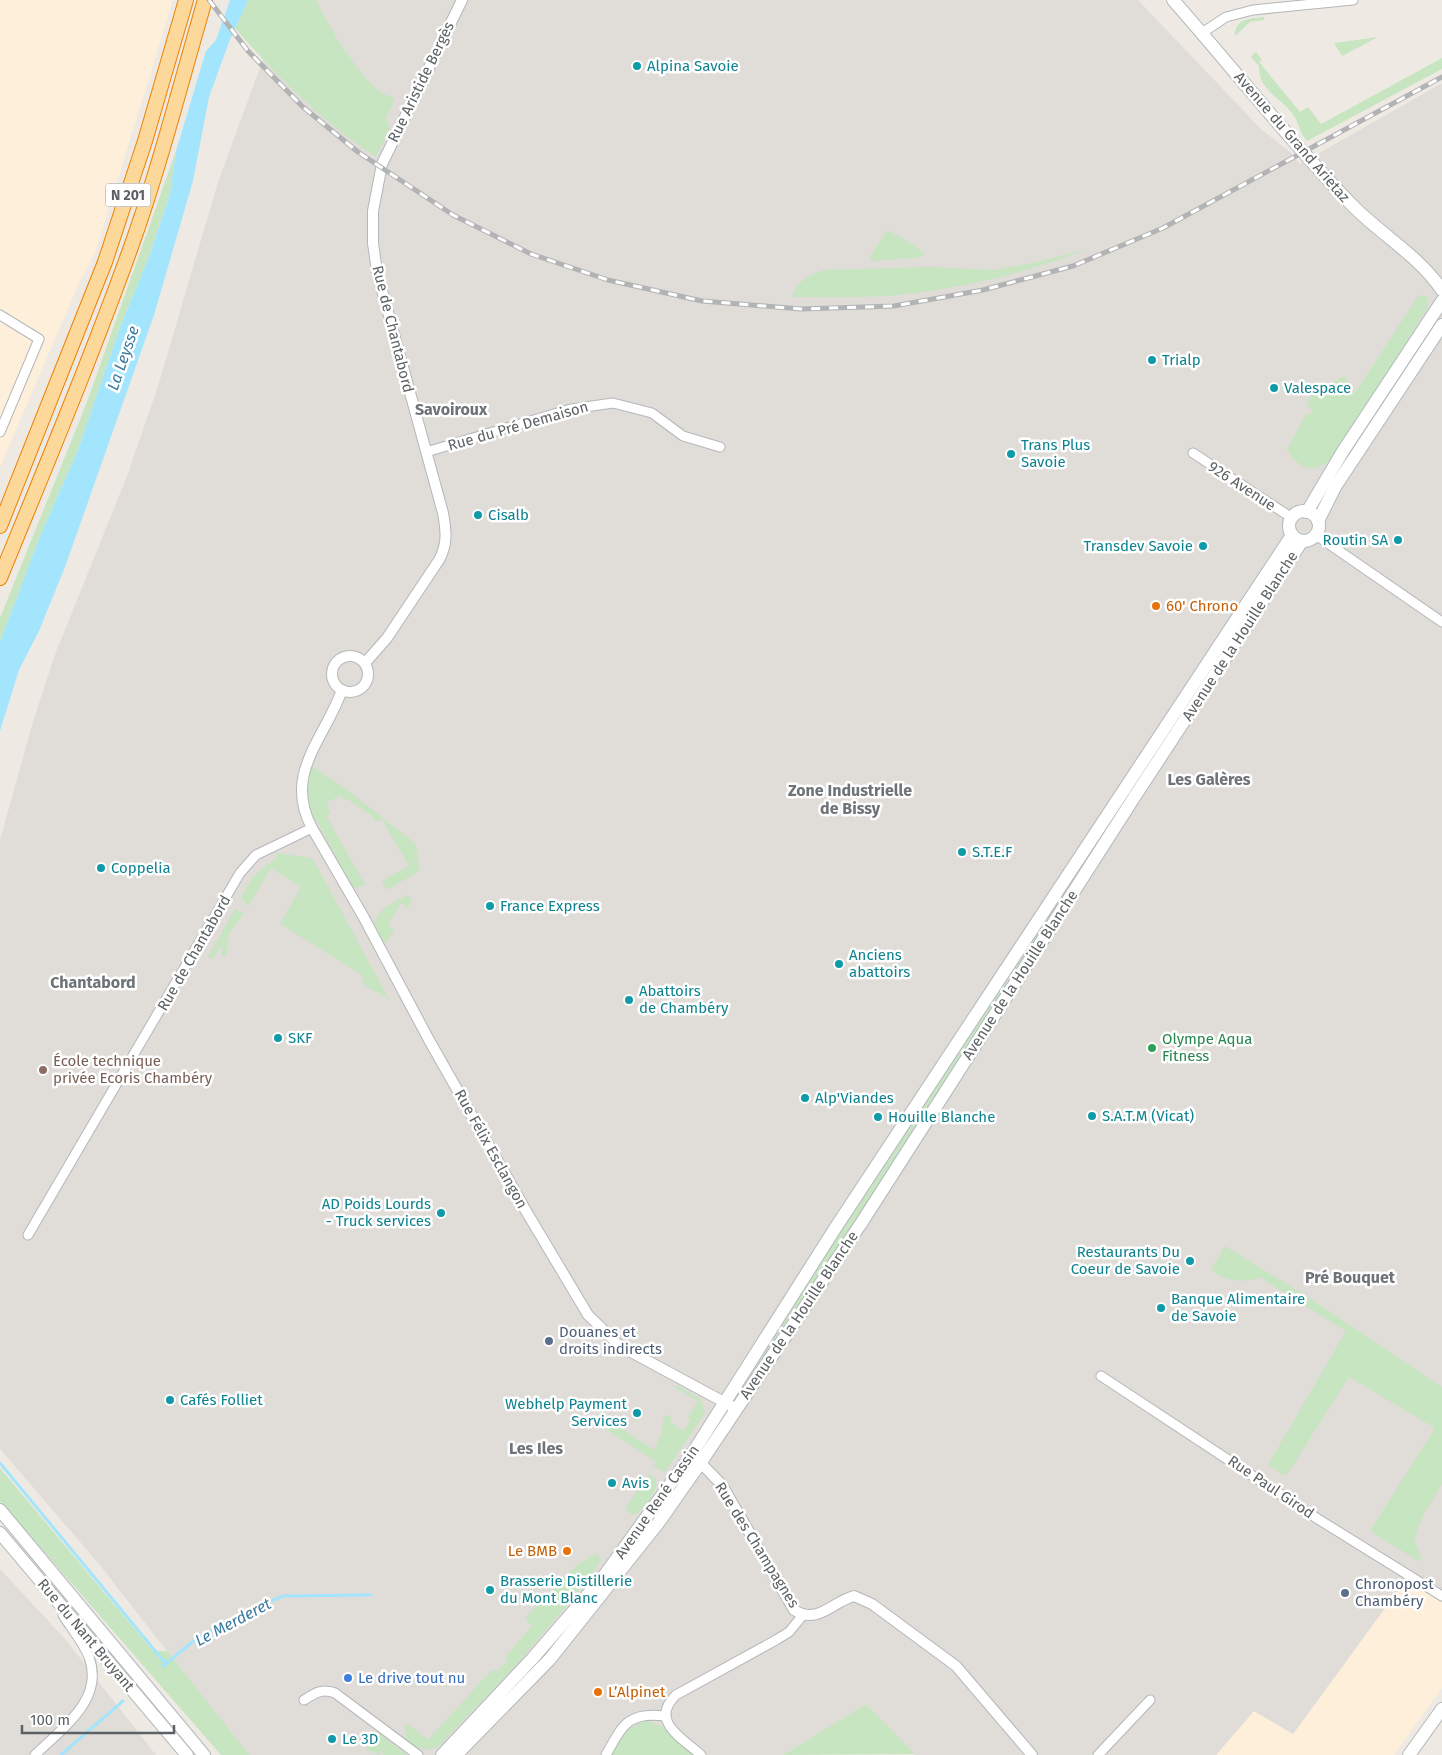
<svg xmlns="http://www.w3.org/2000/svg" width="1442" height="1755" viewBox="0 0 1442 1755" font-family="'Fira Sans',sans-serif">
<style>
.commercial{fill:#fdefd9}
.industrial{fill:#e0dcd8}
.green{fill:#c6e5c0}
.water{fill:#a4e5fe}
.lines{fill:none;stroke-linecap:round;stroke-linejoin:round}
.stream{stroke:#a4e5fe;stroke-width:3}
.minor-casing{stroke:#b4b7ba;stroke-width:11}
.tertiary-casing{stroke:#b4b7ba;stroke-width:12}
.secondary-casing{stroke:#b3b8bb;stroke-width:14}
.trunk-casing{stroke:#ee8003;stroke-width:16}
.minor{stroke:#fff;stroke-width:9}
.tertiary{stroke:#fff;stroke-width:10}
.secondary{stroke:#fff;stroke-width:12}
.trunk{stroke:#fcd89b;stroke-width:14}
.rail-casing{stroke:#b2b3b4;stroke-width:5}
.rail{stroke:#fff;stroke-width:3;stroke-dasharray:9;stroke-linecap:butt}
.culture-dot{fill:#0f9aa8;stroke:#fff;stroke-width:2}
.food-dot{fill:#e8710a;stroke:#fff;stroke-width:2}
.leisure-dot{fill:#2e9e5b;stroke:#fff;stroke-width:2}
.education-dot{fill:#8d6e63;stroke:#fff;stroke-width:2}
.service-dot{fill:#5c6f8a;stroke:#fff;stroke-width:2}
.shop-dot{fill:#3f7fe0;stroke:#fff;stroke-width:2}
.labels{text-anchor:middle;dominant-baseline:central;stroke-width:5;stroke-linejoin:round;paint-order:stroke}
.shield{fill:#fff;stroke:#8d9092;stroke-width:1}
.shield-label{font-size:14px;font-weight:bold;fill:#5c6164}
.culture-label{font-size:15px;fill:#0d838f;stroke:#fff;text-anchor:start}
.street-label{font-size:15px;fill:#5c6164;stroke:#fff}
.food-label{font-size:15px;fill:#c56008;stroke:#fff;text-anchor:start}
.leisure-label{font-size:15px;fill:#27864d;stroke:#fff;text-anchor:start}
.education-label{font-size:15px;fill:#785e54;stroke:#fff;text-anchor:start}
.service-label{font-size:15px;fill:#4e5e75;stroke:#fff;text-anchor:start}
.shop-label{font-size:15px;fill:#366cbe;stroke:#fff;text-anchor:start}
.water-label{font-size:16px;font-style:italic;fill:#3b7b9f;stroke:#fff}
.neighbourhood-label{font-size:16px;font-weight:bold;fill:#6d7376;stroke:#fff}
</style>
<rect width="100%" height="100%" fill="#eeeae3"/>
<g class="commercial">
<path d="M 0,0 L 173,0 L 95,254 L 78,285 L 0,467 Z"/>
<path d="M 1410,1574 L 1442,1595 L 1442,1688 L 1394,1755 L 1216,1755 L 1254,1711 L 1293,1734 Z"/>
</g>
<g class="industrial">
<path d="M 285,0 L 1138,0 L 1262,130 L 1289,151 L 1300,164 L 1442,83 L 1442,1595 L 1410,1574 L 1293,1734 L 1254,1711 L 1216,1755 L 914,1755 L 915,1754 L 866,1704 L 783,1755 L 693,1755 L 663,1727 L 608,1755 L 248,1755 L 99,1564 L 0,1449 L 0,840 L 32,725 L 54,657 L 127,476 L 158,386 L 218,182 Z"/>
<path d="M 0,1569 L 65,1639 L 156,1755 L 0,1755 Z"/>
</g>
<g class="green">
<path d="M 248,0 L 317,0 C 324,21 360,77 378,90 C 383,94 390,96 395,99 L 386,118 L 390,129 L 376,157 C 323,122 277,77 235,28 Z"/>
<path d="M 1264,17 L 1264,20 L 1250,22 L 1235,36 C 1234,19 1251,18 1264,17 Z"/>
<path d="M 1378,37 L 1342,56 L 1334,43 Z"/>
<path d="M 1256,52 L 1262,60 L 1259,62 L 1300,112 L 1308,107 L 1321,124 L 1442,58 L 1442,69 L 1307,141 C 1299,132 1299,122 1292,113 C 1280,97 1258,90 1259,66 L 1251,57 Z"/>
<path d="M 176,151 L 170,194 L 150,254 L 119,330 L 78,450 L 41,534 L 0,642 L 0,618 L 87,402 Z"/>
<path d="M 887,230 L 916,246 L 925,255 L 914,258 L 872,261 L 870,257 Z"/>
<path d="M 1088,249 C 1026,273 964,288 899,295 C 863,298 827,297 792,297 C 795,283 810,274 824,270 L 930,267 L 993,270 L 1038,262 Z"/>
<path d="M 1419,295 L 1427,296 L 1428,307 L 1339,450 C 1322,473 1302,476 1287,449 L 1305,416 L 1313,412 L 1307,403 L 1317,385 L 1320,391 L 1344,376 L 1355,393 Z"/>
<path d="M 1191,696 L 1022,964 L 1013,974 L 1011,972 Z"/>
<path d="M 312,766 L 346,789 L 416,844 L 419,871 L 387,890 L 382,881 L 409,866 L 382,819 L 376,822 L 371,815 L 347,799 L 345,800 L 341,795 L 326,803 L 331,812 L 326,816 L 365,885 L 356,888 L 352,886 L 306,802 L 307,776 Z"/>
<path d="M 277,853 L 311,858 L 314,861 L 389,999 L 365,986 L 361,974 L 280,924 L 301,887 L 271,868 L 248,907 L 241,897 C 253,876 255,872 276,859 Z"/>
<path d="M 407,895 L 412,900 L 408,908 L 401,903 L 388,925 L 394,930 L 389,937 L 390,940 L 386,942 L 381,939 L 374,922 L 384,908 Z"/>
<path d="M 235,909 L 244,914 L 229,933 L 226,956 L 221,955 L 223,949 L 220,947 L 213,959 L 208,957 Z"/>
<path d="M 1005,982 L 1007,986 L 988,1021 L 761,1365 L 754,1360 Z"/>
<path d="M 1225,1246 L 1311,1299 L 1442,1387 L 1442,1484 L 1424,1513 L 1414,1538 L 1421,1558 L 1420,1562 L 1370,1531 L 1435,1428 L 1349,1377 L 1286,1476 L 1268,1465 L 1346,1331 L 1259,1277 C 1245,1284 1222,1281 1211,1269 Z"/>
<path d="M 677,1385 L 701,1399 L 705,1413 L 665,1472 L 653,1466 L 656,1462 L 603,1427 L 608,1420 L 654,1450 L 662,1431 L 663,1417 L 670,1415 L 672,1423 L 683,1431 L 691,1420 L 688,1417 L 698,1401 L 674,1387 Z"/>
<path d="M 0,1468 L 153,1651 L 167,1651 L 249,1755 L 221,1755 L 0,1501 Z"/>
<path d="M 649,1474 L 656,1480 C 658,1491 643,1512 633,1515 L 625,1509 Z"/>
<path d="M 595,1554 L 598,1555 L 601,1560 L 588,1580 L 518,1663 L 439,1746 C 427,1752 417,1749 407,1741 L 405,1726 L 410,1725 L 428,1740 L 486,1676 L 493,1670 L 497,1671 L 508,1660 L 506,1656 L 532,1626 L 525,1618 L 577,1565 Z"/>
<path d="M 866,1704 L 915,1754 L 783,1755 Z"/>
<path d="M 645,1720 L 663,1727 L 693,1755 L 608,1755 L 626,1731 Z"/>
<path d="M 374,1732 L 378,1732 L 407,1755 L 384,1755 L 381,1750 L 379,1755 L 366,1749 L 369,1737 Z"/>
</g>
<path class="water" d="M 230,0 L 248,0 L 229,42 L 209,97 L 193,181 L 154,315 L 65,567 L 39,631 L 19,670 L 0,731 L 0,642 L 41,534 L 78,450 L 119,330 L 150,254 L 170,194 L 176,151 L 206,51 L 216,40 Z"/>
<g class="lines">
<g class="stream">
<path d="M 0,1463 L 166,1664"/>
<path d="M 163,1666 L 191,1643 L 243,1613 L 283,1596 L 370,1595"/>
<path d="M 61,1755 L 123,1701"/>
</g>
<g class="minor-casing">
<g id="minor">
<path d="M 1202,33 L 1226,17 L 1253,10 L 1353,0"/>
<path d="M 0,315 L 39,339 L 0,432"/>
<path d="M 426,452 L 571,409 L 613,403 L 652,413 L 683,436 L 720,447"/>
<path d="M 1193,453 L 1292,518"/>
<path d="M 1316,535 L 1442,622"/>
<path d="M 28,1235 L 240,873 L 256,855 L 312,828"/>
<path d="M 1101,1376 L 1318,1519 L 1442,1596"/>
<path d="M 304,1700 C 315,1693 322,1688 335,1693 L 418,1755"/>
<path d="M 35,1755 C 61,1729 105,1700 89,1657 C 83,1642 71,1628 63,1615"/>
<path d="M 606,1755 C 622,1726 628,1711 665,1716"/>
<path d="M 701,1755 C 682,1738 649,1721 676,1695 L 776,1640 L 789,1632 L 803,1615"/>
<path d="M 1098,1755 L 1150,1700"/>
</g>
</g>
<g class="tertiary-casing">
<g id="tertiary">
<circle cx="350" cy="674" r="18"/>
<path d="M 365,663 L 387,638 L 439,560 C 448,544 446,530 443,513 L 377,272 L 373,243 L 373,211 L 382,164 L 462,0"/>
<path d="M 342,690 C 324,740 283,774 312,828 L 363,916 L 429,1040 L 526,1211 L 588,1315 L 620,1346 L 735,1408"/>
<path d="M 696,1458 L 722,1485 L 794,1610 C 818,1625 832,1602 854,1596 L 872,1604 L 956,1666 L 1032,1755"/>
</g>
</g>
<g class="secondary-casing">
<g id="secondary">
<path d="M 1173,0 C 1233,68 1288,139 1351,204 C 1381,235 1417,254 1442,290"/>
<circle cx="1304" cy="526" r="15"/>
<path d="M 1307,512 L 1343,451 L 1442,301"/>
<path d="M 1318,521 L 1335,487 L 1442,325"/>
<path d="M 0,1510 L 204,1755"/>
<path d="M 0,1533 L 187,1755"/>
<path d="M 442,1755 L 532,1659 L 604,1576 L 692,1454 L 836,1227 L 1292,535"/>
<path d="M 456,1755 L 550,1659 L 659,1522 L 701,1462 L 862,1222 L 1135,796 L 1302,541"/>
<path d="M 1409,1755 L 1442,1709"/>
</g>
</g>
<g class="trunk-casing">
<g id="trunk">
<path d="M 0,526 L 105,262 L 145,141 L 186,0"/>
<path d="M 0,578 C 45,468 91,358 131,247 C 160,166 181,82 205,0"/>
</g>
</g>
<use href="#minor" class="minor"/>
<use href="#tertiary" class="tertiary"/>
<use href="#secondary" class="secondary"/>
<use href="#trunk" class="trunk"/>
<g class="rail-casing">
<path id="rail" d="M 209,0 L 248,51 L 303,107 L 358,152 L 453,215 L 531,254 L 608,280 L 702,301 L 801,309 L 894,306 L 983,290 L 1073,266 L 1163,228 L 1442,77"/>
</g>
<use href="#rail" class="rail"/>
</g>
<g class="culture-dot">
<circle cx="637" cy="66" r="5"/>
<circle cx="1152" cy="360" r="5"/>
<circle cx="1274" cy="388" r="5"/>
<circle cx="1011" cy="454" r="5"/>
<circle cx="478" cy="515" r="5"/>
<circle cx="1398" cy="540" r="5"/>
<circle cx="1203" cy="546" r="5"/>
<circle cx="962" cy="852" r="5"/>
<circle cx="101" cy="868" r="5"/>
<circle cx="490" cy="906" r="5"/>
<circle cx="839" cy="964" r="5"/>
<circle cx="629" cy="1000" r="5"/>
<circle cx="278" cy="1038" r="5"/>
<circle cx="805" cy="1098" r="5"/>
<circle cx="1092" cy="1116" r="5"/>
<circle cx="878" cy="1117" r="5"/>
<circle cx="441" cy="1213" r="5"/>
<circle cx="1190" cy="1261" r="5"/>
<circle cx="1161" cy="1308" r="5"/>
<circle cx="170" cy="1400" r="5"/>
<circle cx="637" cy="1413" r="5"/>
<circle cx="612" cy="1483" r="5"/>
<circle cx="490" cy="1590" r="5"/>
<circle cx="332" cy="1739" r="5"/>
</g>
<g class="food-dot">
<circle cx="1156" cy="606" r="5"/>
<circle cx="567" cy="1551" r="5"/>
<circle cx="598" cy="1692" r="5"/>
</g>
<circle class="leisure-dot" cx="1152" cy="1048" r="5"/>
<circle class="education-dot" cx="43" cy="1070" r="5"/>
<g class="service-dot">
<circle cx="549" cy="1341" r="5"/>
<circle cx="1345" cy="1593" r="5"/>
</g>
<circle class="shop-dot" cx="348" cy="1678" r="5"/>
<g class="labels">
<rect class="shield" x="105.5" y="183.5" width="45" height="23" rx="4"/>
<g class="shield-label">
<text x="128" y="195">N 201</text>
</g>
<g class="culture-label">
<text x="647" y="66">Alpina Savoie</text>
<text x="1162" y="360">Trialp</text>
<text x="1284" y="388">Valespace</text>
<text x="1021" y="445">Trans Plus<tspan x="1021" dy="17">Savoie</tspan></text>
<text x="488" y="515">Cisalb</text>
<text x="1388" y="540" text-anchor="end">Routin SA</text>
<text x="1193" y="546" text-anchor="end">Transdev Savoie</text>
<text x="972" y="852">S.T.E.F</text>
<text x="111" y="868">Coppelia</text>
<text x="500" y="906">France Express</text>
<text x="849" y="955">Anciens<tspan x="849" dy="17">abattoirs</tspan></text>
<text x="639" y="991">Abattoirs<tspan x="639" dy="17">de Chambéry</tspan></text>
<text x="288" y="1038">SKF</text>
<text x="815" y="1098">Alp'Viandes</text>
<text x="1102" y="1116">S.A.T.M (Vicat)</text>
<text x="888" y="1117">Houille Blanche</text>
<text x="431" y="1204" text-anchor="end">AD Poids Lourds<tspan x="431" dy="17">- Truck services</tspan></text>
<text x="1180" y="1252" text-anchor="end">Restaurants Du<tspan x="1180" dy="17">Coeur de Savoie</tspan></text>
<text x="1171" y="1299">Banque Alimentaire<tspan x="1171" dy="17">de Savoie</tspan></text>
<text x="180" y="1400">Cafés Folliet</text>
<text x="627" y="1404" text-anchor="end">Webhelp Payment<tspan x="627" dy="17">Services</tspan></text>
<text x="622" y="1483">Avis</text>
<text x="500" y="1581">Brasserie Distillerie<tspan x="500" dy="17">du Mont Blanc</tspan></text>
<text x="342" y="1739">Le 3D</text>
</g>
<g class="street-label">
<text transform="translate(421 82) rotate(-64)">Rue Aristide Bergès</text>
<text transform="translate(1292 137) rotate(49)">Avenue du Grand Arietaz</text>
<text transform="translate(393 329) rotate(76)">Rue de Chantabord</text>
<text transform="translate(518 426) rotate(-16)">Rue du Pré Demaison</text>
<text transform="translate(1242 486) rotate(33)">926 Avenue</text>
<text transform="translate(1240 636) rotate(-57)">Avenue de la Houille Blanche</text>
<text transform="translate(194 953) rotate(-60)">Rue de Chantabord</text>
<text transform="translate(1020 975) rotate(-57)">Avenue de la Houille Blanche</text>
<text transform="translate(491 1149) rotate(61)">Rue Félix Esclangon</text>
<text transform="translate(799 1315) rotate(-56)">Avenue de la Houille Blanche</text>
<text transform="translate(1271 1487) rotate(34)">Rue Paul Girod</text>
<text transform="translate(657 1502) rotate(-55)">Avenue René Cassin</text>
<text transform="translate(757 1545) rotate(58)">Rue des Champagnes</text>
<text transform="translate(86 1635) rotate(50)">Rue du Nant Bruyant</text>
</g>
<g class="food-label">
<text x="1166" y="606">60' Chrono</text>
<text x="557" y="1551" text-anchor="end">Le BMB</text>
<text x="608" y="1692">L’Alpinet</text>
</g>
<g class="leisure-label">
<text x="1162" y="1039">Olympe Aqua<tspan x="1162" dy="17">Fitness</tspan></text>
</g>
<g class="education-label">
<text x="53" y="1061">École technique<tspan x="53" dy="17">privée Ecoris Chambéry</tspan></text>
</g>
<g class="service-label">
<text x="559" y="1332">Douanes et<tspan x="559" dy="17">droits indirects</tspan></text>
<text x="1355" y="1584">Chronopost<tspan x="1355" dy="17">Chambéry</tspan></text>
</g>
<g class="shop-label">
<text x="358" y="1678">Le drive tout nu</text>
</g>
<g class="water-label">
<text transform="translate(123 358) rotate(-71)">La Leysse</text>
<text transform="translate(233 1622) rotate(-28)">Le Merderet</text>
</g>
<g class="neighbourhood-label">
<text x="451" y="409">Savoiroux</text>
<text x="1209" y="779">Les Galères</text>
<text x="850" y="790">Zone Industrielle<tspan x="850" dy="18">de Bissy</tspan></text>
<text x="93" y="982">Chantabord</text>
<text x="1350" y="1277">Pré Bouquet</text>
<text x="536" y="1448">Les Iles</text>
</g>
</g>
<path d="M22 1725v8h152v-8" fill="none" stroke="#5c6164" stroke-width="2.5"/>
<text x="30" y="1725" font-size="15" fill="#5c6164" stroke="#ffffff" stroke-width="4" paint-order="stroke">100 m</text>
</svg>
